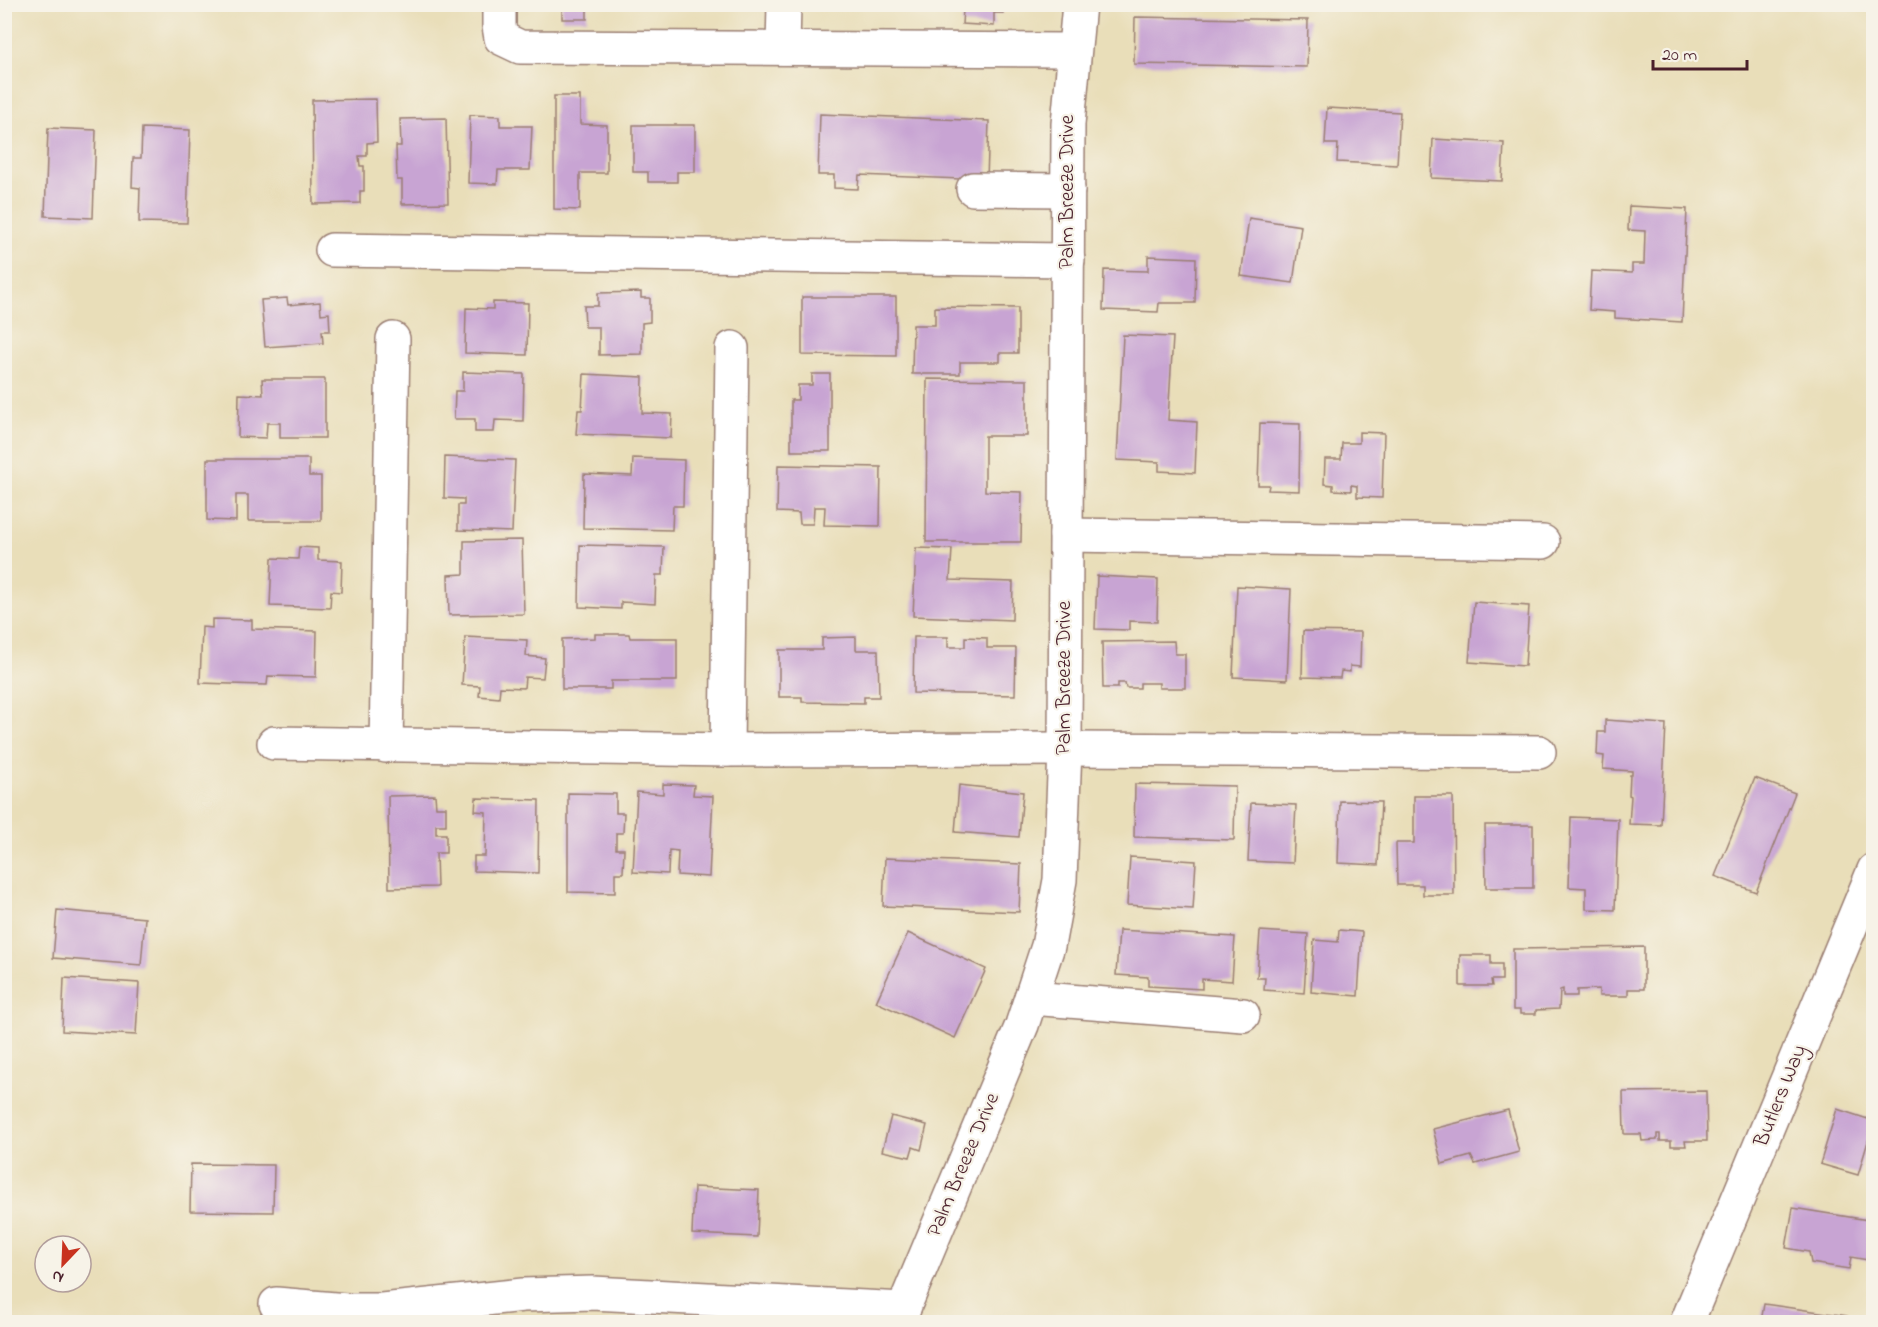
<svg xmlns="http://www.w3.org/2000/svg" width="1878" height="1327" viewBox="0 0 1878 1327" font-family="'Indie Flower',sans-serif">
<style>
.building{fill:#c8a4d3}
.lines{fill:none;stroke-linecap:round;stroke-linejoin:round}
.minor-casing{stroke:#9a7e72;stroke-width:36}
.minor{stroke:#fff;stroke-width:33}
.labels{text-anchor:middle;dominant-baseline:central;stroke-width:4.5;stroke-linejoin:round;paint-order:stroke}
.street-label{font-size:21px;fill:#4a1f2b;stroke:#f7f3e8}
</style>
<rect width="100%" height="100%" fill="#f7f3e8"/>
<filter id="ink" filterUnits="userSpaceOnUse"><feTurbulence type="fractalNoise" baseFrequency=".0167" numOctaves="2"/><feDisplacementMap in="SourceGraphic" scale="12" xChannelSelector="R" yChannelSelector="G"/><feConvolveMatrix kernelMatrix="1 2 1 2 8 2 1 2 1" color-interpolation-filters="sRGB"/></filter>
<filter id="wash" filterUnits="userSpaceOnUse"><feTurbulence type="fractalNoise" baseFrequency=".008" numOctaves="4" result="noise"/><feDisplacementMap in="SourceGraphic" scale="24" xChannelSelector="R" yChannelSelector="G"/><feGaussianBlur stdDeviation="1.35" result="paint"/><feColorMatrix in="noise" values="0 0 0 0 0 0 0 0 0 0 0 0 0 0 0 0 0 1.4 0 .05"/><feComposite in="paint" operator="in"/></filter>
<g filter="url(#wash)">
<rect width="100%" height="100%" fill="#e9deb9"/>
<g id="blocks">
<g class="building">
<rect x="562" y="4" width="25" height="15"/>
<path d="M 953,4 L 1004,4 L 1003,13 L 994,13 L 994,26 L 962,24 L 963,10 L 953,9 Z"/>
<path d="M 1135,17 L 1308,20 L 1307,67 L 1134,64 Z"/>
<path d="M 554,96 L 580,96 L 580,124 L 607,125 L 607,173 L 580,173 L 580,210 L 554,209 Z"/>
<path d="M 376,99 L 377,142 L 367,143 L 367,156 L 359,156 L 360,166 L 364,166 L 364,191 L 360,191 L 360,203 L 313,204 L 312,100 Z"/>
<path d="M 1327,108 L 1400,112 L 1397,165 L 1337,162 L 1338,144 L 1325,144 Z"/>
<path d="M 820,114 L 989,121 L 987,180 L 859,175 L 858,189 L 834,188 L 834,175 L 818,175 Z"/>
<path d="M 470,115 L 500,116 L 500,126 L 532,126 L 530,170 L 498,170 L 497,184 L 468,183 Z"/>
<path d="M 446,118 L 448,203 L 402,204 L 402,180 L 397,180 L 396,146 L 401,146 L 400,119 Z"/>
<path d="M 633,125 L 695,125 L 695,172 L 677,172 L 677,182 L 648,182 L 648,172 L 633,172 Z"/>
<path d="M 48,128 L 96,130 L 93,218 L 45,216 Z"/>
<path d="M 142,128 L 190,130 L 187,223 L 139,222 L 140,188 L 132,187 L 133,158 L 141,158 Z"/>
<path d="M 1433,139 L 1504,143 L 1502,181 L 1431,178 Z"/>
<path d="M 1629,206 L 1687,209 L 1682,322 L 1615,318 L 1615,312 L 1589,310 L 1591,271 L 1632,273 L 1632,264 L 1644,264 L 1645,231 L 1628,230 Z"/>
<path d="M 1249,218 L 1301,226 L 1293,283 L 1241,276 Z"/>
<path d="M 1148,256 L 1196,258 L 1195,303 L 1159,303 L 1158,312 L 1103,310 L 1104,270 L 1148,271 Z"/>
<path d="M 641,292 L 641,298 L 650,298 L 650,322 L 642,323 L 642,354 L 599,355 L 599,327 L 585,327 L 584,306 L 598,306 L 598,293 Z"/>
<path d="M 802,297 L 896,297 L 896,356 L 802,355 Z"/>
<path d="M 287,298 L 288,305 L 320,302 L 321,314 L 329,313 L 330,331 L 322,331 L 323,343 L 265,347 L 261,300 Z"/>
<path d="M 493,302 L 528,303 L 527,355 L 465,353 L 466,308 L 493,309 Z"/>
<path d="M 935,307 L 1018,308 L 1018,353 L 1000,353 L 1000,362 L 960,362 L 960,374 L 912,374 L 913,325 L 935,325 Z"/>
<path d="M 1123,335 L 1173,337 L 1168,420 L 1197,422 L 1195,473 L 1159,471 L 1159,462 L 1117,460 Z"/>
<path d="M 463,372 L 524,374 L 523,421 L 495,420 L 494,432 L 475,432 L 475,419 L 454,419 L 455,391 L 463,391 Z"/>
<path d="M 584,374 L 643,377 L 642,413 L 672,414 L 671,438 L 576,434 L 578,410 L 582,410 Z"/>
<path d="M 812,374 L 830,374 L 830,451 L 791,451 L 791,400 L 798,400 L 798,385 L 812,385 Z"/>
<path d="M 262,379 L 325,379 L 325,438 L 280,438 L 280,423 L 267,423 L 266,438 L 238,437 L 239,394 L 263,395 Z"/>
<path d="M 927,379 L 1027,380 L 1027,436 L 985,436 L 985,491 L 1022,492 L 1021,542 L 926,542 Z"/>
<path d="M 1260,423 L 1300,424 L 1299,491 L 1268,490 L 1269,485 L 1258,485 Z"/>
<path d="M 1359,432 L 1384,433 L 1382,498 L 1357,497 L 1357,486 L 1351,485 L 1351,491 L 1333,490 L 1333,485 L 1324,484 L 1325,459 L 1341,459 L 1342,443 L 1359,443 Z"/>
<path d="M 445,457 L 515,460 L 512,532 L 458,530 L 458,505 L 464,505 L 464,499 L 444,498 Z"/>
<path d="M 633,458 L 684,460 L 683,506 L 673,506 L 672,530 L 583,528 L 584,474 L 632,476 Z"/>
<path d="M 207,459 L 309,459 L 309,476 L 321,476 L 321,521 L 248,521 L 248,495 L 236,495 L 236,521 L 207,520 Z"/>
<path d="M 778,465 L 881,467 L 880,526 L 824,525 L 825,507 L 814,507 L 813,524 L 800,524 L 799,513 L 777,512 Z"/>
<path d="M 522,540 L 524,614 L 449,615 L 448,575 L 464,574 L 464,541 Z"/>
<path d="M 580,545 L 664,547 L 663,575 L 656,575 L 655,604 L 621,602 L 621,609 L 579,607 Z"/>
<path d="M 299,547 L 318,548 L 318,560 L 342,561 L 341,592 L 331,591 L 330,608 L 270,606 L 272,558 L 298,559 Z"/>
<path d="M 916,548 L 952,549 L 950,580 L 1013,582 L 1012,620 L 913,616 Z"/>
<path d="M 1097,576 L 1158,579 L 1157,622 L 1129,621 L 1129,630 L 1095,629 Z"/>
<path d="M 1237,586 L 1291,589 L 1287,680 L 1233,677 Z"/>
<path d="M 1474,602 L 1529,606 L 1525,666 L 1469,662 Z"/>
<path d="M 212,619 L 252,620 L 252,629 L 317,631 L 316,677 L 268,676 L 267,685 L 200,683 L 202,627 L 212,628 Z"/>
<path d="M 1303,631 L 1361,632 L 1360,667 L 1350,666 L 1350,672 L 1341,671 L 1340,678 L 1302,677 Z"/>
<path d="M 595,634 L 629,634 L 630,638 L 677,638 L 677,681 L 611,681 L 611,689 L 562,689 L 562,639 L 595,638 Z"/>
<path d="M 465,637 L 527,640 L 526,656 L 545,658 L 543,678 L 525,677 L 524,688 L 500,687 L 499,698 L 479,696 L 480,686 L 462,685 Z"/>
<path d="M 856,637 L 856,650 L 878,650 L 879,697 L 864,697 L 864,703 L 802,702 L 802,697 L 779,697 L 779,650 L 822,650 L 822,638 Z"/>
<path d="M 914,637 L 948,637 L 948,647 L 965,647 L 965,637 L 987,638 L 987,648 L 1016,648 L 1015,695 L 913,693 Z"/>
<path d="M 1174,641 L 1175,654 L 1185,654 L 1185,688 L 1159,688 L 1159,683 L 1140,683 L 1140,688 L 1126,688 L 1125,683 L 1118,683 L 1118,688 L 1103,688 L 1102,642 Z"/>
<path d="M 1605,720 L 1666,724 L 1661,825 L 1629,824 L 1631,796 L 1629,795 L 1630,775 L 1632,775 L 1632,771 L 1603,769 L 1604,756 L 1597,755 L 1598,732 L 1605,732 Z"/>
<path d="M 1755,778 L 1795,793 L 1756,892 L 1715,876 Z"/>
<path d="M 663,784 L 694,785 L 693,795 L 713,796 L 709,877 L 677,875 L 678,851 L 669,850 L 668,874 L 633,872 L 637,792 L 663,794 Z"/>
<path d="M 1135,784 L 1235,786 L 1234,840 L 1134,837 Z"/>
<path d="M 959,785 L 1023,792 L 1019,837 L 955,832 Z"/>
<path d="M 568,793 L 616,794 L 616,813 L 624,813 L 623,833 L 616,833 L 616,849 L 624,849 L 623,873 L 615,873 L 615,893 L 568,892 Z"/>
<path d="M 435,795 L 436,807 L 446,807 L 446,825 L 436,825 L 436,834 L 446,834 L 446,853 L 436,853 L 437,887 L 389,888 L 388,796 Z"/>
<path d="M 1414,796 L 1453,796 L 1454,895 L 1423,895 L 1423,885 L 1397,885 L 1396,843 L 1414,843 Z"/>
<path d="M 476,798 L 539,800 L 538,873 L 474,871 L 474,856 L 485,856 L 486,812 L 475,811 Z"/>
<path d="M 1340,801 L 1381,802 L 1378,865 L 1338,863 Z"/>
<path d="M 1251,803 L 1296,805 L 1293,863 L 1248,861 Z"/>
<path d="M 1571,817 L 1618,819 L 1615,910 L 1586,909 L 1586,888 L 1569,887 Z"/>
<path d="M 1485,825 L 1533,825 L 1533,888 L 1486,888 Z"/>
<path d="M 1130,857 L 1196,861 L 1193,909 L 1127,905 Z"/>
<path d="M 885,858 L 1021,864 L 1019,912 L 883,906 Z"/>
<path d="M 57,910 L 145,918 L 141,965 L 53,958 Z"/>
<path d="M 1119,930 L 1235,937 L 1232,981 L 1202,979 L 1202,989 L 1148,986 L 1148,977 L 1116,975 Z"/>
<path d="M 1339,930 L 1362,932 L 1358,996 L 1311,992 L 1314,940 L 1338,942 Z"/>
<path d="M 1260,931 L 1308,934 L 1304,993 L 1264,990 L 1265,978 L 1257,978 Z"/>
<path d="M 908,933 L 986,969 L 955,1038 L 876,1002 Z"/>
<path d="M 1644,947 L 1644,989 L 1628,989 L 1628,996 L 1599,996 L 1599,989 L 1577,990 L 1577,996 L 1563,996 L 1563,989 L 1560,990 L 1559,1009 L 1536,1010 L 1536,1014 L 1520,1014 L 1520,1010 L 1513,1010 L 1513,949 Z"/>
<path d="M 1460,955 L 1491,955 L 1491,964 L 1502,964 L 1502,980 L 1491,980 L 1492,986 L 1460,986 Z"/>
<path d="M 64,978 L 139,983 L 136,1035 L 62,1031 Z"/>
<path d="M 1706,1091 L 1707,1141 L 1685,1141 L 1686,1146 L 1671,1146 L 1671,1141 L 1660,1141 L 1660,1134 L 1657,1134 L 1657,1140 L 1642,1141 L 1641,1134 L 1624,1134 L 1623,1092 Z"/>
<path d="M 1837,1109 L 1874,1121 L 1858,1175 L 1820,1164 Z"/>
<path d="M 1508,1110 L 1519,1152 L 1475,1164 L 1471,1156 L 1442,1164 L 1433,1129 Z"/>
<path d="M 891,1116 L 927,1125 L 921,1150 L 913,1147 L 910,1157 L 882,1151 Z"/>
<path d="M 191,1164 L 274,1165 L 273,1212 L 190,1211 Z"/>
<path d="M 694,1187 L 759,1190 L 757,1237 L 692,1234 Z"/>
<path d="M 1793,1208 L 1874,1221 L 1874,1261 L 1851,1257 L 1849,1269 L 1811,1263 L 1809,1252 L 1786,1248 Z"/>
<path d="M 1764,1304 L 1847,1316 L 1846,1322 L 1761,1322 Z"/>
</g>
</g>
</g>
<g filter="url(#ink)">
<use href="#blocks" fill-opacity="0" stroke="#9a7e72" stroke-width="1.5"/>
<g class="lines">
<g class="minor-casing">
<g id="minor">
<path d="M 499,4 L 499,26 L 501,38 L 520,47 L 1074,50"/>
<path d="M 783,48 L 784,4"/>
<path d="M 973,189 L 1068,190"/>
<path d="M 332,250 L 1068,260"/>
<path d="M 1066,535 L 1543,542"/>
<path d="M 274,743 L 727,750 L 1065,749 L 1539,752"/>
<path d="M 386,746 L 393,339"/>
<path d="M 727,750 L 732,348"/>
<path d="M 1031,998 L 1243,1015"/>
<path d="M 276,1304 L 347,1310 L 382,1310 L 523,1295 L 593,1293 L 904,1309"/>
<path d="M 898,1322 L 1022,1025 L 1048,946 L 1060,880 L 1065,749 L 1068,124 L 1079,4"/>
<path d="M 1687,1322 L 1874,870"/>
</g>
</g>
<use href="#minor" class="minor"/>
</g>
</g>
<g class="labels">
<g class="street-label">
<text transform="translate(1068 192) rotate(-90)">Palm Breeze Drive</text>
<text transform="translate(1065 678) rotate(-90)">Palm Breeze Drive</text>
<text transform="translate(1781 1096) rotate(-68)">Butlers Way</text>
<text transform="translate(964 1165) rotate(-67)">Palm Breeze Drive</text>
</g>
</g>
<rect width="1878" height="1327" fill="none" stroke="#f7f3e8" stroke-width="24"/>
<g transform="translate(63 1264) rotate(203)"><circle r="28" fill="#f7f3e8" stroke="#b29e9c" stroke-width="1.5"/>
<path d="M0-4.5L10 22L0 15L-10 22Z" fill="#c8321e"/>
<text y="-9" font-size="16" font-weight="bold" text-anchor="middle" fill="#4a1f2b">N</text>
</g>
<path d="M1653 60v9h94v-9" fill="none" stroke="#4a1f2b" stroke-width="3"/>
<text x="1662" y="60" font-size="18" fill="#4a1f2b" stroke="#f7f3e8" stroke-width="4.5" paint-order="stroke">20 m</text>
</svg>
